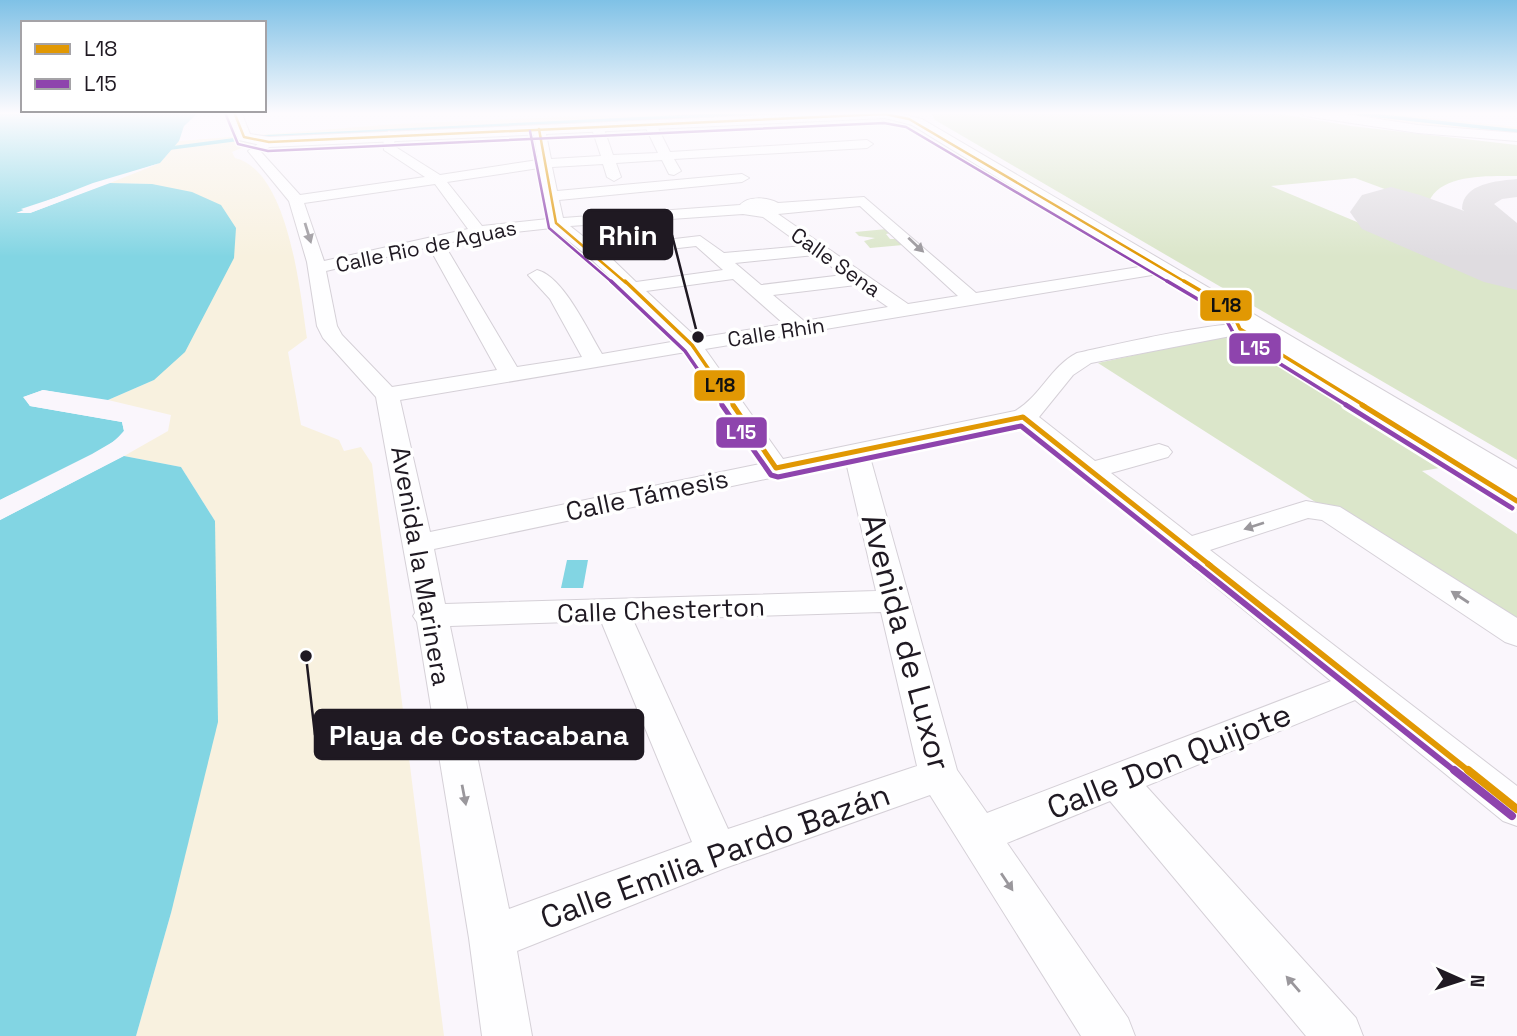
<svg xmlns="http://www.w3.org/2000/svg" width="1517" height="1036" viewBox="0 0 1517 1036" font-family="'Space Grotesk',sans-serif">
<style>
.green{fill:#dbe6ca}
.sand{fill:#f8f1df}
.water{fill:#82d5e3}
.pier{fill:#faf6fc}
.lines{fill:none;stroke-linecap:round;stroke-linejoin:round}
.stream{stroke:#82d5e3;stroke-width:3.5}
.taxiway{fill:#dfdce0;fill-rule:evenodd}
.runway{fill:#dfdce0;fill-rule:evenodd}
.minor-casing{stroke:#d5d0d7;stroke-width:2}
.major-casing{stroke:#d5d0d7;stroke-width:2}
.minor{fill:#fefeff;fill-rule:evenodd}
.major{fill:#fefeff;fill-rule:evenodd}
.bus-1-far4-casing{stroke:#fff;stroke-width:5}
.bus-1-far3-casing{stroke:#fff;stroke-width:7}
.bus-1-far2-casing{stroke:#fff;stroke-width:10}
.bus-1-far1-casing{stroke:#fff;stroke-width:11}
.bus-1-casing{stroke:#fff;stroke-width:13}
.bus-2-far4-casing{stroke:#fff;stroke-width:5}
.bus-2-far3-casing{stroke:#fff;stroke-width:7}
.bus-2-far2-casing{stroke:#fff;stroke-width:10}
.bus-2-far1-casing{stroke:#fff;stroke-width:11}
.bus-2-casing{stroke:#fff;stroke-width:13}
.bus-1-far4{stroke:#e19803;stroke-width:2.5}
.bus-1-far3{stroke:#e19803;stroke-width:3.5}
.bus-1-far2{stroke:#e19803;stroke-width:5}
.bus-1-far1{stroke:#e19803;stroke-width:6}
.bus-1{stroke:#e19803;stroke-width:8}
.bus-2-far4{stroke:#8e44ad;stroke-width:2.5}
.bus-2-far3{stroke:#8e44ad;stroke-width:3.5}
.bus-2-far2{stroke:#8e44ad;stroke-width:5}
.bus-2-far1{stroke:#8e44ad;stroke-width:6}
.bus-2{stroke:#8e44ad;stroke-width:8}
.oneway{fill:#9a979c}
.labels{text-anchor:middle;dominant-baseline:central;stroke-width:7;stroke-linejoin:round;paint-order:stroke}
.far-street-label{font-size:21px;fill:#1f1922;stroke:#fff}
.street-label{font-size:26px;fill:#1f1922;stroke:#fff}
.near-street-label{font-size:32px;fill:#1f1922;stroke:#fff}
.leader{fill:none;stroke:#1f1922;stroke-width:2.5}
.callout-dot{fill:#1f1922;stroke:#fff;stroke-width:2.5}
.callout{fill:#1f1922;stroke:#1f1922;stroke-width:2.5}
.callout-label{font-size:28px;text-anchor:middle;font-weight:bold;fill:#fff}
.line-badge{stroke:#fff;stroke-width:2.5}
.badge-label{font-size:19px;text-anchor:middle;font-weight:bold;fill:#fff}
.pale-badge-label{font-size:19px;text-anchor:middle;font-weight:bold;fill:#111}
</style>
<rect width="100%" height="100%" fill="#faf6fc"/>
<g class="green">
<path d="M 934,112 L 1270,112 L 1351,126 L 1517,145 L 1517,176 C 1491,176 1440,173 1429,202 L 1417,201 L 1355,178 L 1271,186 L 1517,289 L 1517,460 L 935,120 L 932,115 Z"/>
<path d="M 887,229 L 891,233 L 886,234 L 890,239 L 897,239 L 903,245 L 870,248 L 864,241 L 875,238 L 859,236 L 855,232 Z"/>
<path d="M 1225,336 L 1241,338 L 1445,467 L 1422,471 L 1517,534 L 1517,631 L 1098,363 Z"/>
</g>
<g class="sand">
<path d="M 672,112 L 819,112 L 258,141 L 232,152 L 235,158 C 289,171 300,292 307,338 L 288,352 L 301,425 L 339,440 L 344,451 L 361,447 L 372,464 L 444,1036 L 136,1036 L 171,913 L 214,590 L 215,521 L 181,467 L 124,456 L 168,431 L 171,415 L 108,400 L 154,380 L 152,184 L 110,183 L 160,163 L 179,141 L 397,124 Z"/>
<path d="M 1317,112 L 1375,112 L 1517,127 L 1517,135 Z"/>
</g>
<g class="water">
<path d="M 0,112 L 199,112 L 184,126 L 179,141 L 160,163 L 21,209 L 30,213 L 110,183 L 152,184 L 192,192 L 221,205 L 236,228 L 234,258 L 185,352 L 154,380 L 108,400 L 43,390 L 24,397 L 30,406 L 122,422 L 124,431 C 99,461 36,482 0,500 Z"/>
<path d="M 124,456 L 181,467 L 215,521 L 218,722 L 171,913 L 136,1036 L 0,1036 L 0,520 Z"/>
<path d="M 567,560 L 588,560 L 583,588 L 561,588 Z"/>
</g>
<g class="pier">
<path d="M 160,163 L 30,213 L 16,213 L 93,183 Z"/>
<path d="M 43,390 L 114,402 L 108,404 L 43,394 L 29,399 L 32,403 L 124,419 L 127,432 L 118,443 L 94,457 L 0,503 L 0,500 L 92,454 L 116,440 L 124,431 L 122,422 L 30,406 L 23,397 Z"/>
<path d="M 122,453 L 129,453 L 0,520 L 0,516 Z"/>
</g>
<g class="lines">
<g class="stream">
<path d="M 1344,112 L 1517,131"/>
<path d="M 260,137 L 780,112"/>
<path d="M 171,148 L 248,138"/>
</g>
<path class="taxiway" d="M 1517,179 L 1517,197 L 1502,199 L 1494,204 L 1517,223 L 1517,251 L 1504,248 L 1462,209 C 1463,183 1497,181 1517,179 Z"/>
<path class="runway" d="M 1391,187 L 1420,195 L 1517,230 L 1517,290 L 1484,282 L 1362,229 L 1350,212 L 1362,195 Z"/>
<g class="minor-casing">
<path id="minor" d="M 650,121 L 656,124 L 670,152 L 867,140 L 873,144 L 867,148 L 674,159 L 681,171 L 674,175 L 669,174 L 662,160 L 616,163 L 621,177 L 614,181 L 607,177 L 603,164 L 552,167 L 557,191 L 742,174 L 749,178 L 742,182 L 559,200 L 563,218 L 740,205 C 748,196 767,197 778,203 L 864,197 L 976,293 L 1164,263 L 1173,268 L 1164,273 L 705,349 L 783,459 L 1015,411 C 1041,396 1050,367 1077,353 C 1106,347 1260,309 1275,329 L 1264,335 L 1517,489 L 1517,509 L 1507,507 L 1236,335 L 1091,363 L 1073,375 L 1039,417 L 1095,461 L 1159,444 L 1168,447 L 1172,452 L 1168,457 L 1111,473 L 1192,536 L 1306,501 L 1340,507 L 1517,618 L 1517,646 L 1505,642 L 1322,520 L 1308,518 L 1210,550 L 1517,786 L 1517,826 L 1503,821 L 1355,700 L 1146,786 L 1356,1018 L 1363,1036 L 1306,1036 L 1110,801 L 1007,843 L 1128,1018 L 1135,1036 L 1081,1036 L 930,795 L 725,868 L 517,951 L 532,1036 L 482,1036 L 469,938 L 417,622 L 413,616 L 415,613 L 376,397 L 323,338 L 317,326 L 307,262 L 289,201 L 248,151 L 265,139 L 273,139 L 273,145 L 261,152 L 300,195 L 425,177 L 384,150 L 383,135 L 389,131 L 395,135 L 394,146 L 440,175 L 538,160 L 533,129 L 539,126 L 545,129 L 551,159 L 601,156 L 591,126 L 597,123 L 603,126 L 613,155 L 658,153 L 644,124 ZM 539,168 L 548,219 L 482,226 L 447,182 ZM 435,184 L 468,229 L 324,261 L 304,203 ZM 860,206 L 958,296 L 908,304 L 778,214 ZM 743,214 L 763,217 L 803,246 L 724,253 L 700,236 L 598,248 L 570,226 ZM 552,228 L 589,257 L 677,341 L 602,354 C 588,331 563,276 537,270 L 528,275 L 550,299 L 582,357 L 517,367 L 444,244 L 478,236 ZM 696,246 L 723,270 L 636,282 L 609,256 ZM 429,247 L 497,370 L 392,387 L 342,335 L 337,326 L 326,271 ZM 815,255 L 843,275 L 761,285 L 735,263 ZM 733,279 L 784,324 L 697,338 L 646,291 ZM 856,285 L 888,307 L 804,321 L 773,295 ZM 686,352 L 760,464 L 430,532 L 400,400 ZM 1018,425 L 1331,681 L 987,813 L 957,770 L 870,457 ZM 846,462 L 876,591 L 445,604 L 434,549 ZM 881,612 L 917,766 L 728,829 L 633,620 ZM 601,621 L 692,842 L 509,909 L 450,626 Z"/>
</g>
<g class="major-casing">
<g id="major">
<path d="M 227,112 L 241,112 L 250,134 L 269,137 L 841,112 L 893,112 L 922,119 L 1517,469 L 1517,493 L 1505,490 L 912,125 L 885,118 L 269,147 L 239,140 Z"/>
<path d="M 1298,112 L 1332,112 L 1418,125 L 1517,133 L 1517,141 L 1418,133 L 1305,116 Z"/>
</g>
</g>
<use href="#minor" class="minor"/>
<use href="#major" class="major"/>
<g class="bus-1-far4-casing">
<g id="bus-1-far4">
<path d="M 234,112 L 244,137 L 269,142 L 885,114 L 909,119 L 1187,283"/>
<path d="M 539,129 L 556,223 L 626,283"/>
</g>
</g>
<g class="bus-1-far3-casing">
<g id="bus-1-far3">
<path d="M 625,281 L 692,345 L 734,406"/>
<path d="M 1184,281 L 1230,308 L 1240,329 L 1365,406"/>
</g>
</g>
<g class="bus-1-far2-casing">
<g id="bus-1-far2">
<path d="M 733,405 L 776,468 L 1023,417 L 1211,566"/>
<path d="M 1362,405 L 1517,501"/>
</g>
</g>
<g class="bus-1-far1-casing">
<path id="bus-1-far1" d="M 1208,564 L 1470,772"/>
</g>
<g class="bus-1-casing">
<path id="bus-1" d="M 1468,770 L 1517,809"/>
</g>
<g class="bus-2-far4-casing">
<g id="bus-2-far4">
<path d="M 226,115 L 238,144 L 268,151 L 884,123 L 906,127 L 1170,283"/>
<path d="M 530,131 L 549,228 L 613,283"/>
</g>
</g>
<g class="bus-2-far3-casing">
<g id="bus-2-far3">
<path d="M 611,281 L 685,351 L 723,406"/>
<path d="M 1167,281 L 1223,314 L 1235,336 L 1348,406"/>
</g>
</g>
<g class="bus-2-far2-casing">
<g id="bus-2-far2">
<path d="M 722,405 L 771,475 L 778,477 L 1021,426 L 1197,566"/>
<path d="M 1346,405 L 1512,508"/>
</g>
</g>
<g class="bus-2-far1-casing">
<path id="bus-2-far1" d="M 1195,564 L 1456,772"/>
</g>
<g class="bus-2-casing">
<path id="bus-2" d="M 1454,770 L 1512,816"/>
</g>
<use href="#bus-1-far4" class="bus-1-far4"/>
<use href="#bus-1-far3" class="bus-1-far3"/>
<use href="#bus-1-far2" class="bus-1-far2"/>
<use href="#bus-1-far1" class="bus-1-far1"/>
<use href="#bus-1" class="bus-1"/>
<use href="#bus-2-far4" class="bus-2-far4"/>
<use href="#bus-2-far3" class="bus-2-far3"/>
<use href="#bus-2-far2" class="bus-2-far2"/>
<use href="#bus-2-far1" class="bus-2-far1"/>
<use href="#bus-2" class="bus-2"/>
</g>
<defs><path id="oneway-solid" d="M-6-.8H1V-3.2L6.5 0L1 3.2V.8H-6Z" transform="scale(1.75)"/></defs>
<g class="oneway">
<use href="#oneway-solid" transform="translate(308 233) rotate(73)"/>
<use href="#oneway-solid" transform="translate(916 245) rotate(43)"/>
<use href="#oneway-solid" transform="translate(1254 526) rotate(162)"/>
<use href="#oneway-solid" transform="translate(1460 597) rotate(-147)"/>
<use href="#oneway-solid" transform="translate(464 795) rotate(79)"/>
<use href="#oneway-solid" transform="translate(1007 882) rotate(56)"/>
<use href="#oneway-solid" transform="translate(1293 984) rotate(-131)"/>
</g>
<linearGradient id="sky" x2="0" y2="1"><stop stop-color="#7fc1e6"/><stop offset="0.44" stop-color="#fdfbfe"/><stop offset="1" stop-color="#fdfbfe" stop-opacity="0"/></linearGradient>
<rect width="1517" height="257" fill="url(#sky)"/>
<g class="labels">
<g class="far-street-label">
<text transform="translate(426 246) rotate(-12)">Calle Rio de Aguas</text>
<text transform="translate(836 262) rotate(35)">Calle Sena</text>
<text transform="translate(776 332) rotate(-9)">Calle Rhin</text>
</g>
<g class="street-label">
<text transform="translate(647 495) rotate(-12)">Calle Támesis</text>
<text transform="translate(421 566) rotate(80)">Avenida la Marinera</text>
<text transform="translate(661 610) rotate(-2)">Calle Chesterton</text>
</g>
<g class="near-street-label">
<text transform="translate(906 642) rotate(75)">Avenida de Luxor</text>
<text transform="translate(1169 761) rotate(-22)">Calle Don Quijote</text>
<text transform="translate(715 856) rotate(-20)">Calle Emilia Pardo Bazán</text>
</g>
</g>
<path class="leader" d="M698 337L672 235M306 656L315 735"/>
<g class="callout-dot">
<circle cx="698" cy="337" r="7"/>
<circle cx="306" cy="656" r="7"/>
</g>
<g class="callout">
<rect x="584" y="210" width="88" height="49" rx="7"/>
<rect x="315" y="710" width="328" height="49" rx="7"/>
</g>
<g class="callout-label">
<text x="628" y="245">Rhin</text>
<text x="479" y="745">Playa de Costacabana</text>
</g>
<g class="line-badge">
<rect x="1199" y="289" width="54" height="33" rx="7" fill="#e19803"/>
<rect x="1228" y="332" width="54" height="33" rx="7" fill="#8e44ad"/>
<rect x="693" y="369" width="53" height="33" rx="7" fill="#e19803"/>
<rect x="715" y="416" width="53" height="33" rx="7" fill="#8e44ad"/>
</g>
<g class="badge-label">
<text x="1255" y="355">L15</text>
<text x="741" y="439">L15</text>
</g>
<g class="pale-badge-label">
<text x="1226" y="312">L18</text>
<text x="720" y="392">L18</text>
</g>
<rect x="21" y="21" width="245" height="91" fill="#ffffff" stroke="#a5a3a7" stroke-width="2"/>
<rect x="35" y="44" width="35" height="10" fill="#e19803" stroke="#a5a3a7" stroke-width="2"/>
<text x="84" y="56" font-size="21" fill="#1f1922">L18</text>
<rect x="35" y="79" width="35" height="10" fill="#8e44ad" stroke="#a5a3a7" stroke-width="2"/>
<text x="84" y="91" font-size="21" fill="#1f1922">L15</text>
<g transform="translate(1461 980) rotate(93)" stroke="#ffffff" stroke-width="5" paint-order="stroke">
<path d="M0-5L12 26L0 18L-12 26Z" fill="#1f1922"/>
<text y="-10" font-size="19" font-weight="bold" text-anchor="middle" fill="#1f1922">N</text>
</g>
</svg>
